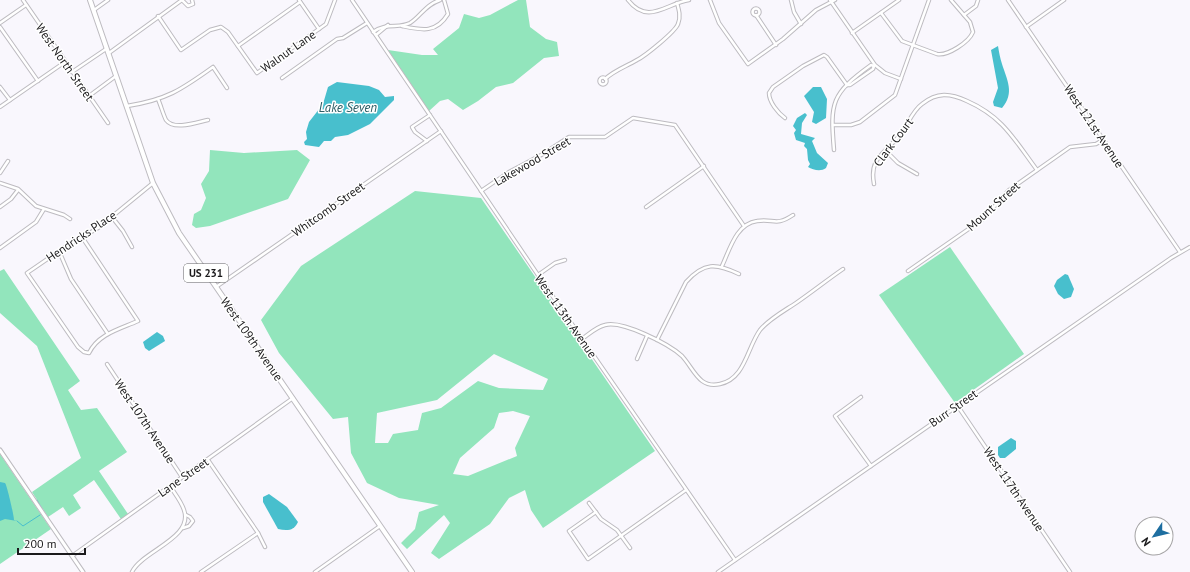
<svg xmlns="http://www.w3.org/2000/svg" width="1190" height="572" viewBox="0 0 1190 572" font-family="'PT Sans',sans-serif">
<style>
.green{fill:#92e5bc;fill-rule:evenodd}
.water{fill:#48bfcd}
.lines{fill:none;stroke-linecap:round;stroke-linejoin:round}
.stream{stroke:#48bfcd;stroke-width:1}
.minor-casing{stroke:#bdbbc0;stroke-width:4.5}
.tertiary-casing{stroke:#bdbbc0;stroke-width:5}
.primary-casing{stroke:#bdbbc0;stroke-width:6}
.minor{stroke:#fff;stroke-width:2.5}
.tertiary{stroke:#fff;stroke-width:3}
.primary{stroke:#fff;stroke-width:4}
.labels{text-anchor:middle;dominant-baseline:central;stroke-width:3;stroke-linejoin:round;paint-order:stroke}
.shield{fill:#fff;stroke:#5f5f60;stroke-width:1}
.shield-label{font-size:11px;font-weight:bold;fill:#1b1a1c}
.street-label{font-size:12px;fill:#1b1a1c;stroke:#fff}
.water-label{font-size:13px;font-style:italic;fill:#2d5e65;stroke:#fff}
</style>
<rect width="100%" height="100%" fill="#f9f7fd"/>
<g class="green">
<path d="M 518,0 L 526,0 L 530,27 L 546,39 L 557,42 L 559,56 L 544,58 L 513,83 L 496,87 L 478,101 L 463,110 L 448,99 L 440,101 L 429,111 L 388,50 L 422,55 L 438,55 L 433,49 L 459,28 L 464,14 L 479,18 L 490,15 Z"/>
<path d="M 210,150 L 244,153 L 297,150 L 310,160 L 288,199 L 210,226 L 196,228 L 192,225 L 194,214 L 201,210 L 206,198 L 201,184 L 209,171 Z"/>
<path d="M 415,191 L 481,198 L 655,451 L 543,528 L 531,510 L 525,490 L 509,498 L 490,524 L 439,559 L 431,553 L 450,523 L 444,515 L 407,549 L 401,543 L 415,529 L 419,512 L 439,505 L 399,498 L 367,483 L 351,453 L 348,417 L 333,419 L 279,353 L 261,320 L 301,266 ZM 494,354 L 548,379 L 543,390 L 499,388 L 478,381 L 441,408 L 422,413 L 418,430 L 393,434 L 388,443 L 375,443 L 377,413 L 437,400 ZM 513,411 L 530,416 L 515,448 L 517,456 L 468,476 L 453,474 L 460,458 L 494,428 L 499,413 Z"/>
<path d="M 950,247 L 1024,354 L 955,403 L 879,295 Z"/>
<path d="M 4,269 L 80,381 L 68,390 L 81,410 L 97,408 L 127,452 L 99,471 L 128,514 L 121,519 L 94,480 L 73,495 L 81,508 L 69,516 L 63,507 L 48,517 L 32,492 L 81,458 L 37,346 L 0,313 L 0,271 Z"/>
<path d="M 0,454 L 51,529 L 0,564 Z"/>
</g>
<g class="water">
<path d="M 998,46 C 999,52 1000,58 1002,64 C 1007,80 1015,93 1002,108 L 994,106 L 993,102 L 998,88 L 991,50 Z"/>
<path d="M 337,82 L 369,86 L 379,90 L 385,97 L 394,96 L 394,100 L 370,124 L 348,135 L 335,137 L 331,141 L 324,141 L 319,147 L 305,145 L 304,142 L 307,139 L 306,132 L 309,122 L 323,104 L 328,87 Z"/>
<path d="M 813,87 L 821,87 L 827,99 L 826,118 L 816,124 L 812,122 L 814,112 L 804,96 Z"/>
<path d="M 805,113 L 807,115 L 802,123 L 801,134 L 815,138 L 812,141 L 817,153 L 828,163 L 826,168 C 821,172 813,170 808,167 L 810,164 L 808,160 L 807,149 L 804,146 L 805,143 L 796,140 L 794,133 L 796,130 L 793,126 L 797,118 Z"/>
<path d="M 1065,274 L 1068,275 L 1074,289 L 1071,297 L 1064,299 L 1058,294 L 1054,286 L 1057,280 Z"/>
<path d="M 157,332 L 163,336 L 165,341 L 149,351 L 145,348 L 143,342 Z"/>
<path d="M 1011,438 L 1016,441 L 1016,449 L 1005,458 L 1000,458 L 998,455 L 998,447 Z"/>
<path d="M 0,482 L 5,483 C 7,485 14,516 14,520 L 17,521 L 5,519 L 0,521 Z"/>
<path d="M 269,494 L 287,507 L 298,522 C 294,531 287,531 278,529 L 263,502 L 263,497 Z"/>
</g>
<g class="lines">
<g class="stream">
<path d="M 37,500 L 44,512"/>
<path d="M 17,521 L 23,526 L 40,515"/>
</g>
<g class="minor-casing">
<g id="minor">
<path d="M 23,0 L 108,123"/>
<path d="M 182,0 L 188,6 L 193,4 L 192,0"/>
<path d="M 299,0 L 319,29"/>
<path d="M 352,0 L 538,275 L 735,560"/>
<path d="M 628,0 C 648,26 667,3 689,0"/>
<path d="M 710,0 L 719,23 L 748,64 L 783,39 L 816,10 L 835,0"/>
<path d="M 791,0 L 794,12 L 801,24"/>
<path d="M 830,0 L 875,65 L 885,73 L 901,79"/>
<path d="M 1008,0 L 1180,252"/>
<circle cx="756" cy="12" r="3.5"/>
<path d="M 94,10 L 108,0"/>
<path d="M 881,13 L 902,41 L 937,54 C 948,56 969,42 973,32 L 970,22 L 951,0"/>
<path d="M 756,15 L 776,45"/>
<path d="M 964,15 L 976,6 L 978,0"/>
<path d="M 158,16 L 181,50 L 210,30 L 221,27 L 228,32 L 257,73 L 326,24 L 335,0"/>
<path d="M 0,23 L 26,5"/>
<path d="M 402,26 C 421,30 436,34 448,14 L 444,0"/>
<path d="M 0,27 L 38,81"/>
<path d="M 1026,27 L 1064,0"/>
<path d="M 373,32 C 387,22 398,29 410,23 C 421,16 425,5 440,0"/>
<path d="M 852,33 L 899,0"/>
<path d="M 376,35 L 388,25"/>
<path d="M 238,46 L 300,2"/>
<path d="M 109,53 L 182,0"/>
<path d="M 72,72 L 106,49"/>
<circle cx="603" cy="81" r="3.5"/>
<path d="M 282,78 L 337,39 L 343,38 L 367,23"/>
<path d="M 605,79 C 615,70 625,67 637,60 C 645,56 675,32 678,24 C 681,17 679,10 677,3"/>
<path d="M 847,85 L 850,85 L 873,69 L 874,66"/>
<path d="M 0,87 L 10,100"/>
<path d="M 89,96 L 116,76"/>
<path d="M 158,99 C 161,106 163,114 166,120 C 174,131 198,122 208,120"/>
<path d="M 127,106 C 166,100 181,90 213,67 L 227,88"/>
<path d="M 0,107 L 65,62"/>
<path d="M 785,118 C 778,113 769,102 769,93 L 773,87 L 803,66 L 824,55 L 827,57 L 847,85"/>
<path d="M 833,125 L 851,125 L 860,122 L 895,95 L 929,0"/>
<path d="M 427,141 L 415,132 L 412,127 L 430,115"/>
<path d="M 834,150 C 830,102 831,94 871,65 L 874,66"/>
<path d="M 886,151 L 898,163 L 917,174"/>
<path d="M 0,173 L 8,161"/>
<path d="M 0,183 L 18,189 L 36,206 L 64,215 L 70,219"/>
<path d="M 874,184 C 869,158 884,154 899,136 C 908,126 911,112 922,104 C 937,92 950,93 967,101 C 1003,117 1014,139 1037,170"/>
<path d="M 481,191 L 509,172 L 543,154 L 569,137 L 605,137 L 633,118 L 675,125 L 744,226"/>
<path d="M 0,207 L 11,199 L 18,190"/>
<path d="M 646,207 L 704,166"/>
<path d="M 112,217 L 123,231 L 132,247"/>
<path d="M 82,237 L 138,321 C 120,329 98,334 89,353 L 84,352 L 78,347 L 27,273 L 65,247 L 98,228 L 153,183"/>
<path d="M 0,248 L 36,222 L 44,209"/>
<path d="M 59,251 L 71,279 L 108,334"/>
<path d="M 722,266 C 730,249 736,224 757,221 C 774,218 775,227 793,215"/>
<path d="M 908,271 L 983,219 L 1009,190 L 1070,147 L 1096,144 L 1103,140"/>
<path d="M 538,275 L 555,263 L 565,260"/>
<path d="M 216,287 L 441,131"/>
<path d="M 582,339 C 589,334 596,327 605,325 C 622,320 669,344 682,356 C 694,369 699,389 720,384 C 745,379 747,348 760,330 C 769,319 784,311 796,303 C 812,292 827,280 843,269"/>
<path d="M 657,340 L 686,282 C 704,262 716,263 739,274"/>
<path d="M 637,359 L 647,336"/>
<path d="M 107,364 L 182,477"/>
<path d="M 861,397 L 835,416 L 871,466"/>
<path d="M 957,405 L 1070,572"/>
<path d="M 208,460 L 258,533 L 265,547"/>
<path d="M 589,503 L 601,519 L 617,530 L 630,548"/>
<path d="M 596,512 L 569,531 L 588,559 L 686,490"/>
<path d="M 183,528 L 189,526 L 193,521 L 190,517 L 186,515"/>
<path d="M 72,556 L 293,398"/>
<path d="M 132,572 C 142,551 194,538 184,510 C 181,501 175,494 170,486"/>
<path d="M 201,572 L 258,533"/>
<path d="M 315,572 L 380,526"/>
<path d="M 718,572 L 1171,258 L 1190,247"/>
</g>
</g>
<g class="tertiary-casing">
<path id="tertiary" d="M 0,450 L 83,572"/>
</g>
<g class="primary-casing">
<path id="primary" d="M 90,0 L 153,183 L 179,233 L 412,572"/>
</g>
<use href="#minor" class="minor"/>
<use href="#tertiary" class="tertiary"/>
<use href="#primary" class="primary"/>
</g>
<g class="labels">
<rect class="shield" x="184" y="264" width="44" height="18" rx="3"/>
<g class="shield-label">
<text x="206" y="273">US 231</text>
</g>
<g class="street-label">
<text transform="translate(288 51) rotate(-35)">Walnut Lane</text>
<text transform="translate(65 62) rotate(55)">West North Street</text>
<text transform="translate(1094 126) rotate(56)">West 121st Avenue</text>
<text transform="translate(893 142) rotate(-53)">Clark Court</text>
<text transform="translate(532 161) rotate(-30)">Lakewood Street</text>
<text transform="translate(993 206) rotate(-42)">Mount Street</text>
<text transform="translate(328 209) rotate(-35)">Whitcomb Street</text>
<text transform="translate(81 236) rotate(-34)">Hendricks Place</text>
<text transform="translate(566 316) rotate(55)">West 113th Avenue</text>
<text transform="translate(252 339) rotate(55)">West 109th Avenue</text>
<text transform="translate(953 408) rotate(-35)">Burr Street</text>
<text transform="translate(145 421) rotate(56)">West 107th Avenue</text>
<text transform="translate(183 477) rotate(-35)">Lane Street</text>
<text transform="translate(1014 489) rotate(56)">West 117th Avenue</text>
</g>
<g class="water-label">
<text x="348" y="107">Lake Seven</text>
</g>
</g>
<g transform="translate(1154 536) rotate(235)"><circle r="19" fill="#ffffff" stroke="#a4a3a4"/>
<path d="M0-3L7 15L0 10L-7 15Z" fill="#1e6ea0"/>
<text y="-6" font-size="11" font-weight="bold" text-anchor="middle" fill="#1b1a1c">N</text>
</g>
<path d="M18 548v6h67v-6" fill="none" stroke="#1b1a1c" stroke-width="2"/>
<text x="24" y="548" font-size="12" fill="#1b1a1c" stroke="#ffffff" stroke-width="3" paint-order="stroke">200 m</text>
</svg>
